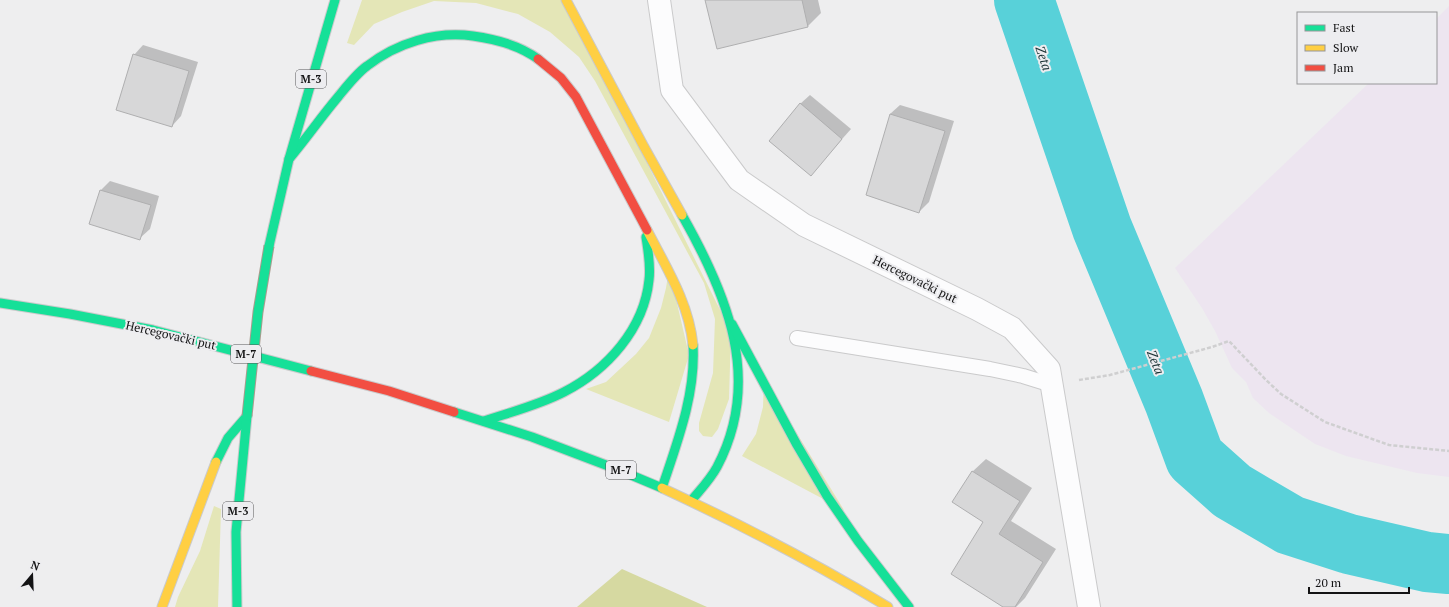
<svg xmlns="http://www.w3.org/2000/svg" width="1449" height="607" viewBox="0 0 1449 607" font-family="'PT Serif',serif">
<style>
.commercial{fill:#ede5f0}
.green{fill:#e4e6b7}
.forest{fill:#d6d9a1}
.shadow{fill:#0003}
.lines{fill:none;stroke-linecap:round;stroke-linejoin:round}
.river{stroke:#58d1d9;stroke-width:60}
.building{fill:#d7d7d8;stroke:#afafb0}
.lane-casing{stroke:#cacacb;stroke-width:16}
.street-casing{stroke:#cacacb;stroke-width:24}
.fast-casing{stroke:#cacacb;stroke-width:11}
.slow-casing{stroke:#cacacb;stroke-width:11}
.jam-casing{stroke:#cacacb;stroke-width:11}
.path{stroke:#cfcfd0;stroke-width:2.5;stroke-dasharray:4 2;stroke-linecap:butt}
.lane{stroke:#fcfcfd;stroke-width:14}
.street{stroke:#fcfcfd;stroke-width:22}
.fast{stroke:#16e098;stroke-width:9}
.slow{stroke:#ffcf43;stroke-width:9}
.jam{stroke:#f24e42;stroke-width:9}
.fast-bridge-casing{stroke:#a89c8e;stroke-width:11;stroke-linecap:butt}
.fast-bridge{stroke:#16e098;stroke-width:9}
.labels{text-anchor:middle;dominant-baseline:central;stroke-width:4;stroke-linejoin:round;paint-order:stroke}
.shield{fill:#ededf0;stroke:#545456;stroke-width:1}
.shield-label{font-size:11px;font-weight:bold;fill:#131314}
.street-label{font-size:12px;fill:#131314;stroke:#ededf0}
.water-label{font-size:13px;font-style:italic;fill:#1b3335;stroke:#ededf0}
</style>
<rect width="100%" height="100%" fill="#eeeeef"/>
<path class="commercial" d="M 1449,6 L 1449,477 L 1417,473 L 1346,456 L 1315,444 L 1269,413 L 1253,398 L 1246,382 L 1232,368 L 1215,331 L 1202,308 L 1175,268 L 1369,83 L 1436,83 L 1436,19 Z"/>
<g class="green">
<path d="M 362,0 L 566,0 L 731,332 L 729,399 L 718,429 L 712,437 L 703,436 L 699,431 L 699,423 L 713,373 L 715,319 L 704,283 L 595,81 L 579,57 L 550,32 L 518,14 L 476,3 L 434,1 L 402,12 L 374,24 L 354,45 L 347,43 Z"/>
<path d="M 669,269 L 689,355 L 669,422 L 586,389 L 606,382 L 636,354 L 649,338 L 661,308 L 666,288 Z"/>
<path d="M 764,380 L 844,510 L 742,456 L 756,434 L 763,407 Z"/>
<path d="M 214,506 L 221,509 L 218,607 L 175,607 L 178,597 L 200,551 Z"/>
</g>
<path class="forest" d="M 622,569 L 707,607 L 577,607 Z"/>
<g class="shadow">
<path d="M 706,0 L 818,0 L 821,13 L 808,26 Z"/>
<path d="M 143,45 L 198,62 L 181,116 L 172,126 L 134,55 Z"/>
<path d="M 810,95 L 851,129 L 811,174 L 800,104 Z"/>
<path d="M 900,105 L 954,121 L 929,202 L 919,212 L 890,114 Z"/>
<path d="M 110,181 L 159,196 L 150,229 L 140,238 L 100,191 Z"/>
<path d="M 986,459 L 1032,488 L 1011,521 L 1056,549 L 1025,598 L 1016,607 L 1005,607 L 972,472 Z"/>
</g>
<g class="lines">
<path class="river" d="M 1024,0 L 1102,228 L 1174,401 L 1195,458 L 1232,491 L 1290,525 L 1349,544 L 1427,562 L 1449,564"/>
</g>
<g class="building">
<path d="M 705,0 L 802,0 L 808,27 L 717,49 Z"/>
<path d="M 133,54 L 189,71 L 172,127 L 116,110 Z"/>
<path d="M 800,103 L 842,139 L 811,176 L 769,141 Z"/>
<path d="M 890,114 L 945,131 L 919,213 L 866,195 Z"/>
<path d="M 100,190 L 151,205 L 140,240 L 89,224 Z"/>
<path d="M 972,471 L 1020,501 L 999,534 L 1043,562 L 1015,607 L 1003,607 L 951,574 L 983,522 L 952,502 Z"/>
</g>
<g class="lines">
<g class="lane-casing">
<path id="lane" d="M 797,338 L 990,369 L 1023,376 L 1052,385"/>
</g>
<g class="street-casing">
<path id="street" d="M 659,0 L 672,90 L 739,180 L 804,225 L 977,309 L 1012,328 L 1049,369 L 1089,607"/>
</g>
<g class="fast-casing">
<g id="fast">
<path d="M 289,159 C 306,139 321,117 338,97 C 347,86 356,74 367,66 C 397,43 435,31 473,36 C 495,39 519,45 538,59"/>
<path d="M 682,215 C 727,294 763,380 717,467 C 710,480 700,490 691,501"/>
<path d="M 269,246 L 289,159 L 335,0"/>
<path d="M 0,303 L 70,314 L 153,330 L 311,371"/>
<path d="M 732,324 L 797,445 L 827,496 L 858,541 L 909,607"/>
<path d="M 454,412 L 532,437 L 619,470 L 662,488 C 677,443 696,394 693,345"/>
<path d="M 484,421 C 511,412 539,405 564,392 C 607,370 644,329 649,280 C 651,266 648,251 646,237"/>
<path d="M 216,462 L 228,438 L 247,416"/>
<path d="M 237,607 L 236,532 L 247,416"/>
</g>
</g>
<g class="slow-casing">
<g id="slow">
<path d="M 566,0 L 643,145 L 682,215"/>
<path d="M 647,230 C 666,267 689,303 693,345"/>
<path d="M 662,488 C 740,524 815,563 888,607"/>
<path d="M 162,607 L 216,462"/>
</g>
</g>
<g class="jam-casing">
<g id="jam">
<path d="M 538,59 L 561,78 L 576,97 L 647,230"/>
<path d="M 311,371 L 389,391 L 454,412"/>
</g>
</g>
<path class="path" d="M 1079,380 L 1110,375 L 1212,347 L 1229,341 L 1266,380 L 1281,394 L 1325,422 L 1389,445 L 1449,451"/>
<use href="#lane" class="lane"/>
<use href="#street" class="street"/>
<use href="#fast" class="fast"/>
<use href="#slow" class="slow"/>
<use href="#jam" class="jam"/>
<g class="fast-bridge-casing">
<path id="fast-bridge" d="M 247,416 L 258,312 L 269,246"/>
</g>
<use href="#fast-bridge" class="fast-bridge"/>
</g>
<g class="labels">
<g class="shield">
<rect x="296" y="70" width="30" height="18" rx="3"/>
<rect x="231" y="345" width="30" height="18" rx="3"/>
<rect x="606" y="461" width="30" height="18" rx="3"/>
<rect x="223" y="502" width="30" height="18" rx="3"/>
</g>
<g class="shield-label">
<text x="311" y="79">M-3</text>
<text x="246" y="354">M-7</text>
<text x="621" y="470">M-7</text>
<text x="238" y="511">M-3</text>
</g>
<g class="street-label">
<text transform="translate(915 279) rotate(26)">Hercegovački put</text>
<text transform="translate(171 335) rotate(13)">Hercegovački put</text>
</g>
<g class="water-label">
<text transform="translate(1044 58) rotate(71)">Zeta</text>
<text transform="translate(1156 362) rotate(68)">Zeta</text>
</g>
</g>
<rect x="1297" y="12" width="140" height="72" fill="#ededf0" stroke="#969698"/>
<rect x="1305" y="25" width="20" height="6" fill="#16e098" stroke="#969698"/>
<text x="1333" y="32" font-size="12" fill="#131314">Fast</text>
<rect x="1305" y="45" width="20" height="6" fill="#ffcf43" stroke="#969698"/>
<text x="1333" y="52" font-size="12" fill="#131314">Slow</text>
<rect x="1305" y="65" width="20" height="6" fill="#f24e42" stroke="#969698"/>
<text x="1333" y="72" font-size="12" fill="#131314">Jam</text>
<g transform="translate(32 575) rotate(19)" stroke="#ededf0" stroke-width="3" paint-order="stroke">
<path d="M0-3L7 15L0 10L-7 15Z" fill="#131314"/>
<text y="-6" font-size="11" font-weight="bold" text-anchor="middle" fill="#131314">N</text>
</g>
<path d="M1309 587v6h100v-6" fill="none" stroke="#131314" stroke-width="2"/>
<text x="1315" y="587" font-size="12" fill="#131314" stroke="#ededf0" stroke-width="3" paint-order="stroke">20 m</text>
</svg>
